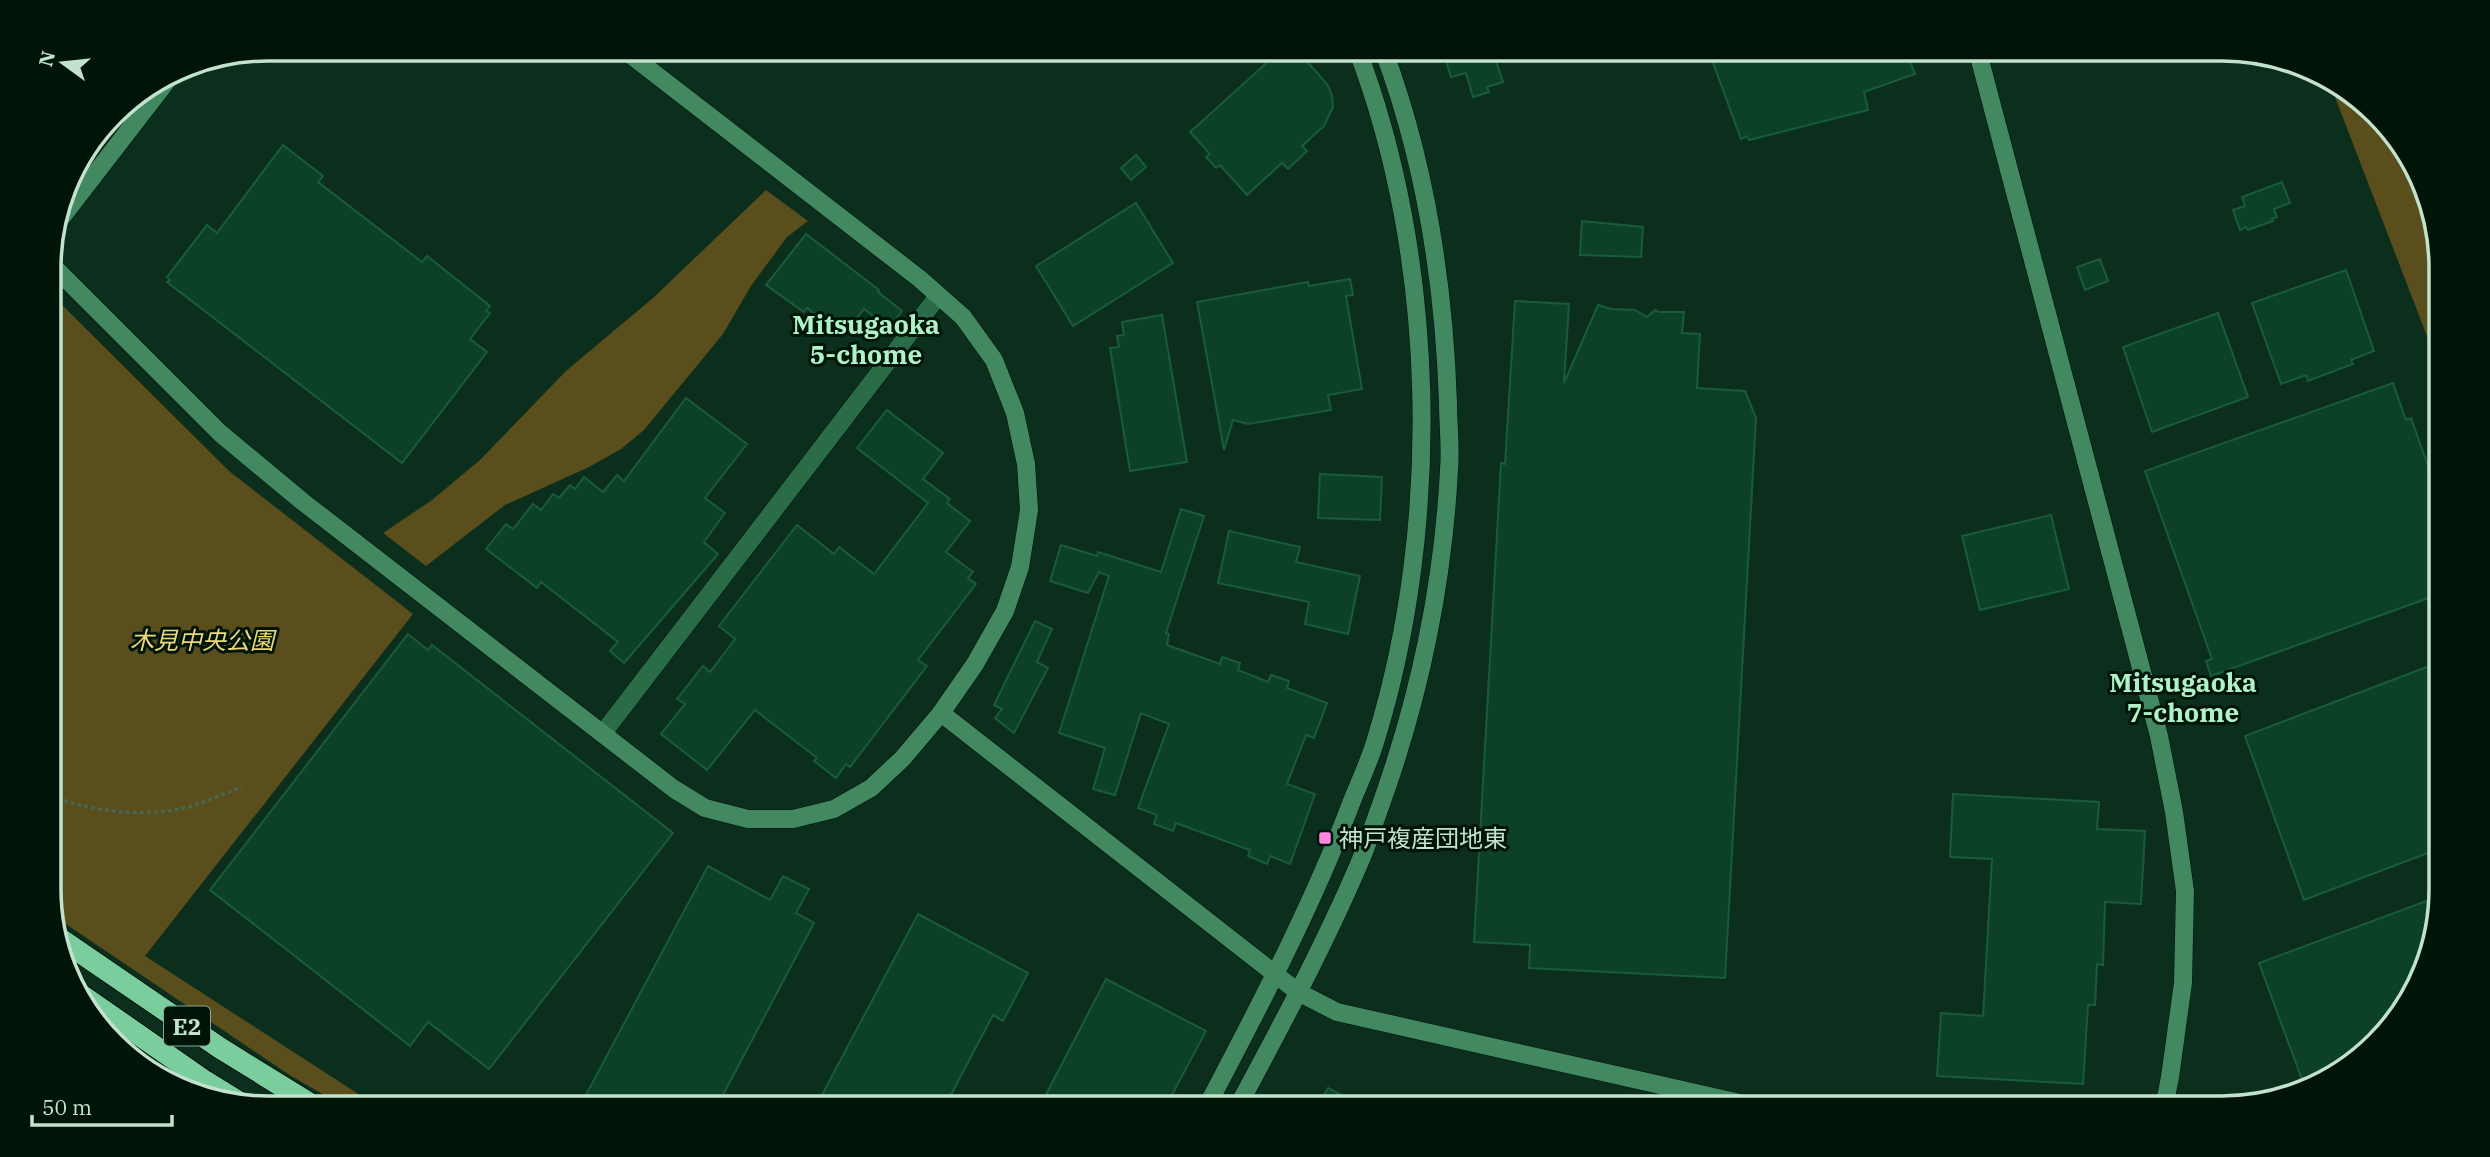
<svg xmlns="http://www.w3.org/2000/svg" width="2490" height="1157" viewBox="0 0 2490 1157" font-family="'IBM Plex Serif','Noto Sans JP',serif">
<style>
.green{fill:#594e1c}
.building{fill:#0d4127;stroke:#185c3a;stroke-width:2}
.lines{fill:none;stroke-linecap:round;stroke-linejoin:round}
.street-casing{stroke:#021409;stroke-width:19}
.secondary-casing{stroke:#021409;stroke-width:19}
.highway-casing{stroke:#021409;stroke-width:23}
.path{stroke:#476855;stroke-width:3.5;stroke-dasharray:3.5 3.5;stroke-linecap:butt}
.street{stroke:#2a6b48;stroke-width:18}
.secondary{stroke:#428861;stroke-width:18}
.highway{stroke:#7acd9c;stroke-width:21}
.poi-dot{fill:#fd86e1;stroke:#001508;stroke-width:2.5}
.labels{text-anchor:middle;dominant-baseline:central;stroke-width:6;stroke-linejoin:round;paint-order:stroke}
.shield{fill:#001508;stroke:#88a492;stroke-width:2}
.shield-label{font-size:23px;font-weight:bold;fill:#c2e2cd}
.park-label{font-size:24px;font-style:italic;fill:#eed878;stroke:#001508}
.poi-label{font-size:24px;fill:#c2e2cd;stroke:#001508;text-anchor:start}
.neighbourhood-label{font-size:26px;font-weight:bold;fill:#aff2c8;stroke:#001508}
.rim{fill:none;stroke:#c2e2cd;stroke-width:3.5}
</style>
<rect width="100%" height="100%" fill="#0c2e1c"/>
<g class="green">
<path d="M 2330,84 L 2396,135 L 2439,240 L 2440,370 Z"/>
<path d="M 766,190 L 808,221 L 787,237 L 751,286 L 723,334 L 644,430 L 621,449 L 589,467 L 505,505 L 426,566 L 383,533 L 432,500 L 480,460 L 566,371 L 653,298 Z"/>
<path d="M 60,303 L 229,471 L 413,614 L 145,956 L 380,1108 L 347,1108 L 291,1076 L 51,914 L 50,305 Z"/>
<path d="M 92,1018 L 200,1094 L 184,1091 L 94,1022 Z"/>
</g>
<g class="building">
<path d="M 1282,49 L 1296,49 L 1327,84 L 1332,95 L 1333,107 L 1324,126 L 1302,146 L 1307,151 L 1288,169 L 1282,163 L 1247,195 L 1220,165 L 1216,168 L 1206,157 L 1210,154 L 1190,132 Z"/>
<path d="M 1453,49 L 1492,49 L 1503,82 L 1487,87 L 1489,92 L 1473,97 L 1466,73 L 1451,77 L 1443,52 Z"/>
<path d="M 1708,49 L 1905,49 L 1915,74 L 1864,92 L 1868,110 L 1749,140 L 1747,136 L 1741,139 Z"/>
<path d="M 283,145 L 323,176 L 318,182 L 422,262 L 427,256 L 490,306 L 486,311 L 490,313 L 470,339 L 487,352 L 402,463 L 167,282 L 170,280 L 167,277 L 207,225 L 217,233 Z"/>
<path d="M 1136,155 L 1146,167 L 1131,180 L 1121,168 Z"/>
<path d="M 2282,182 L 2290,203 L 2274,209 L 2277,217 L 2272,219 L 2273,221 L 2248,230 L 2246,227 L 2240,230 L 2233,210 L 2245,206 L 2242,197 Z"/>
<path d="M 1136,203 L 1173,263 L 1073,326 L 1036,266 Z"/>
<path d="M 1582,221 L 1643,227 L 1641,257 L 1580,255 Z"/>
<path d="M 806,234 L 879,290 L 878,292 L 902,311 L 889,328 L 864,309 L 843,336 L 807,308 L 804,312 L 766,285 Z"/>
<path d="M 2100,259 L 2108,281 L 2085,290 L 2077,267 Z"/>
<path d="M 2346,270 L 2374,351 L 2351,360 L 2353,364 L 2308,381 L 2306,375 L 2281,384 L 2252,303 Z"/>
<path d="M 1350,279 L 1353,295 L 1346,296 L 1362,389 L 1328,395 L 1331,410 L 1248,424 L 1233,420 L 1224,450 L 1197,302 L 1308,282 L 1309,286 Z"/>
<path d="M 1515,301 L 1569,304 L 1564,383 L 1598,305 L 1611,309 L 1635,310 L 1647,317 L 1655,310 L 1659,312 L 1684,312 L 1682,333 L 1700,334 L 1697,388 L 1745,391 L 1756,418 L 1725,978 L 1529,968 L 1530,945 L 1474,942 L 1501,463 L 1505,464 Z"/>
<path d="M 2218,313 L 2248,397 L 2152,432 L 2123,347 Z"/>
<path d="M 1162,315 L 1187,462 L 1130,471 L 1110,348 L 1119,347 L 1117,336 L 1124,335 L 1122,322 Z"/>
<path d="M 2393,383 L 2406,420 L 2411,418 L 2440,500 L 2440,594 L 2211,676 L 2206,661 L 2212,659 L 2145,471 Z"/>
<path d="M 686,398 L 747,444 L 705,498 L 725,513 L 704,542 L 718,554 L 624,663 L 610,651 L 618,642 L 541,582 L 537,588 L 486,549 L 506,524 L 513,529 L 533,504 L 541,510 L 553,494 L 559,498 L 570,485 L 575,489 L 584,477 L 603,492 L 617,475 L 624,481 Z"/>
<path d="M 887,410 L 943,453 L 923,479 L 950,499 L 947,503 L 970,521 L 946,552 L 973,572 L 968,578 L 976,584 L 918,660 L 927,666 L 850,767 L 846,764 L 836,778 L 814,761 L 817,758 L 755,710 L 707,770 L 661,734 L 685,704 L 677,699 L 703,666 L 710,672 L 735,639 L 719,626 L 797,525 L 834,554 L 839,547 L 874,574 L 928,503 L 857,448 Z"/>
<path d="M 1320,474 L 1382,477 L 1380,520 L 1318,518 Z"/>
<path d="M 1181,509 L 1204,516 L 1166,633 L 1169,634 L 1167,645 L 1220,664 L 1222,657 L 1240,663 L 1238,670 L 1268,682 L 1271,675 L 1289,681 L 1287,688 L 1327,703 L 1314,738 L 1306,735 L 1287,784 L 1315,794 L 1290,864 L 1270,856 L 1267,864 L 1248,856 L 1250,850 L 1176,823 L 1173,831 L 1154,824 L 1157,815 L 1138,808 L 1169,724 L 1141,713 L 1115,795 L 1093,789 L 1105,748 L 1059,733 L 1109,576 L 1099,572 L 1088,593 L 1050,581 L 1061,545 L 1097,556 L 1098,552 L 1161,572 Z"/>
<path d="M 2051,515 L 2069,589 L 1980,610 L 1962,536 Z"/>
<path d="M 1229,531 L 1300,547 L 1296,562 L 1360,576 L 1348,634 L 1305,624 L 1309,602 L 1218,583 Z"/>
<path d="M 1035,621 L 1052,629 L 1037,662 L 1048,668 L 1014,733 L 995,718 L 1002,709 L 994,705 Z"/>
<path d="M 408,634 L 428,650 L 432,645 L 673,833 L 489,1069 L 428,1022 L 410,1046 L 210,890 Z"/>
<path d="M 2440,662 L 2441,848 L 2304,900 L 2245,736 Z"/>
<path d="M 1953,794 L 2099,802 L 2097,829 L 2145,831 L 2141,904 L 2105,902 L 2103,965 L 2097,964 L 2095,1005 L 2088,1005 L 2083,1084 L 1937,1076 L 1941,1013 L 1983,1016 L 1992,859 L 1950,857 Z"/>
<path d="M 708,866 L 770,900 L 783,876 L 809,889 L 796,913 L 814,923 L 716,1108 L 579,1108 Z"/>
<path d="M 2440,896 L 2424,973 L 2387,1033 L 2344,1071 L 2304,1085 L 2259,963 Z"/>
<path d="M 918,914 L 1028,973 L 1003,1021 L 993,1015 L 944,1108 L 815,1108 Z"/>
<path d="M 1106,979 L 1206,1031 L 1165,1108 L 1039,1108 Z"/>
<path d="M 1328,1088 L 1366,1108 L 1317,1108 Z"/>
</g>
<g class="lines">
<g class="street-casing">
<path id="street" d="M 603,733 L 938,296"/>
</g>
<g class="secondary-casing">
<g id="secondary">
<path d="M 1977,49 L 2159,736 L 2174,812 L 2185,891 L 2183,983 L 2170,1077 L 2164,1108"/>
<path d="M 58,222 L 173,73"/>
<path d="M 50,263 L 220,433 L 303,502 L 674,789 L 705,808 L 748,819 L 793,819 L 834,809 L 871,788 L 902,759 L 941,713 L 975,664 L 1005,611 L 1020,567 L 1029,510 L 1026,464 L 1015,413 L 994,360 L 963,317 L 920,279 L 623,49"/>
<path d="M 941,713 L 1298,992 L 1337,1012 L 1762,1108"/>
<path d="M 1206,1108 C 1259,1007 1312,907 1352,801 C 1360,781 1370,760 1376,739 C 1442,524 1437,259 1357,49"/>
<path d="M 1237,1108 C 1280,1028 1323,948 1359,864 C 1367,846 1373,826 1380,807 C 1419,699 1443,585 1449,470 C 1451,448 1448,425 1448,403 C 1444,284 1425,161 1383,49"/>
</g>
</g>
<g class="highway-casing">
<g id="highway">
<path d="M 59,938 L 220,1048 L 317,1108"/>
<path d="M 83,996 L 205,1081 L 239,1102"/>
</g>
</g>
<path class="path" d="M 51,796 C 93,811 135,817 180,809 C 200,805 222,794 242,787"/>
<use href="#street" class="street"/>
<use href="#secondary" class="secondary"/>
<use href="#highway" class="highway"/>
</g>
<rect class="poi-dot" x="1318" y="831" width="14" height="14" rx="3.5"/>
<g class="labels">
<rect class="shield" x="164" y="1006.5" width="46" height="39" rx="5"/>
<g class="shield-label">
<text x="187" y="1026">E2</text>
</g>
<g class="park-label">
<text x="202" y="640">木見中央公園</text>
</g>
<g class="poi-label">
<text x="1339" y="838">神戸複産団地東</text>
</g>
<g class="neighbourhood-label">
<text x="866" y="324">Mitsugaoka<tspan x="866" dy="30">5-chome</tspan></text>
<text x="2183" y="682">Mitsugaoka<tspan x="2183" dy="30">7-chome</tspan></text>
</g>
</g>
<path d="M0 0H2490V1157H0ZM268 61H2222A207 207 0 0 1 2429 268V889A207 207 0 0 1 2222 1096H268A207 207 0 0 1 61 889V268A207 207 0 0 1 268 61Z" fill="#001508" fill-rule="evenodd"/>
<path class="rim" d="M268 61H2222A207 207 0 0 1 2429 268V889A207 207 0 0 1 2222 1096H268A207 207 0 0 1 61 889V268A207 207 0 0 1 268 61Z"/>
<g transform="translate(63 63) rotate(285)" stroke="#001508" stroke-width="5" paint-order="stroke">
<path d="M0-5L12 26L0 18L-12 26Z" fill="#c2e2cd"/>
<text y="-10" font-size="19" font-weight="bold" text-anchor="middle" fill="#c2e2cd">N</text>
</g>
<path d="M32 1115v10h140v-10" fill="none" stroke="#c2e2cd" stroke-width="3.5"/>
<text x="42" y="1115" font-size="21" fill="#c2e2cd" stroke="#001508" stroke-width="5" paint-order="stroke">50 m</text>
</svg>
